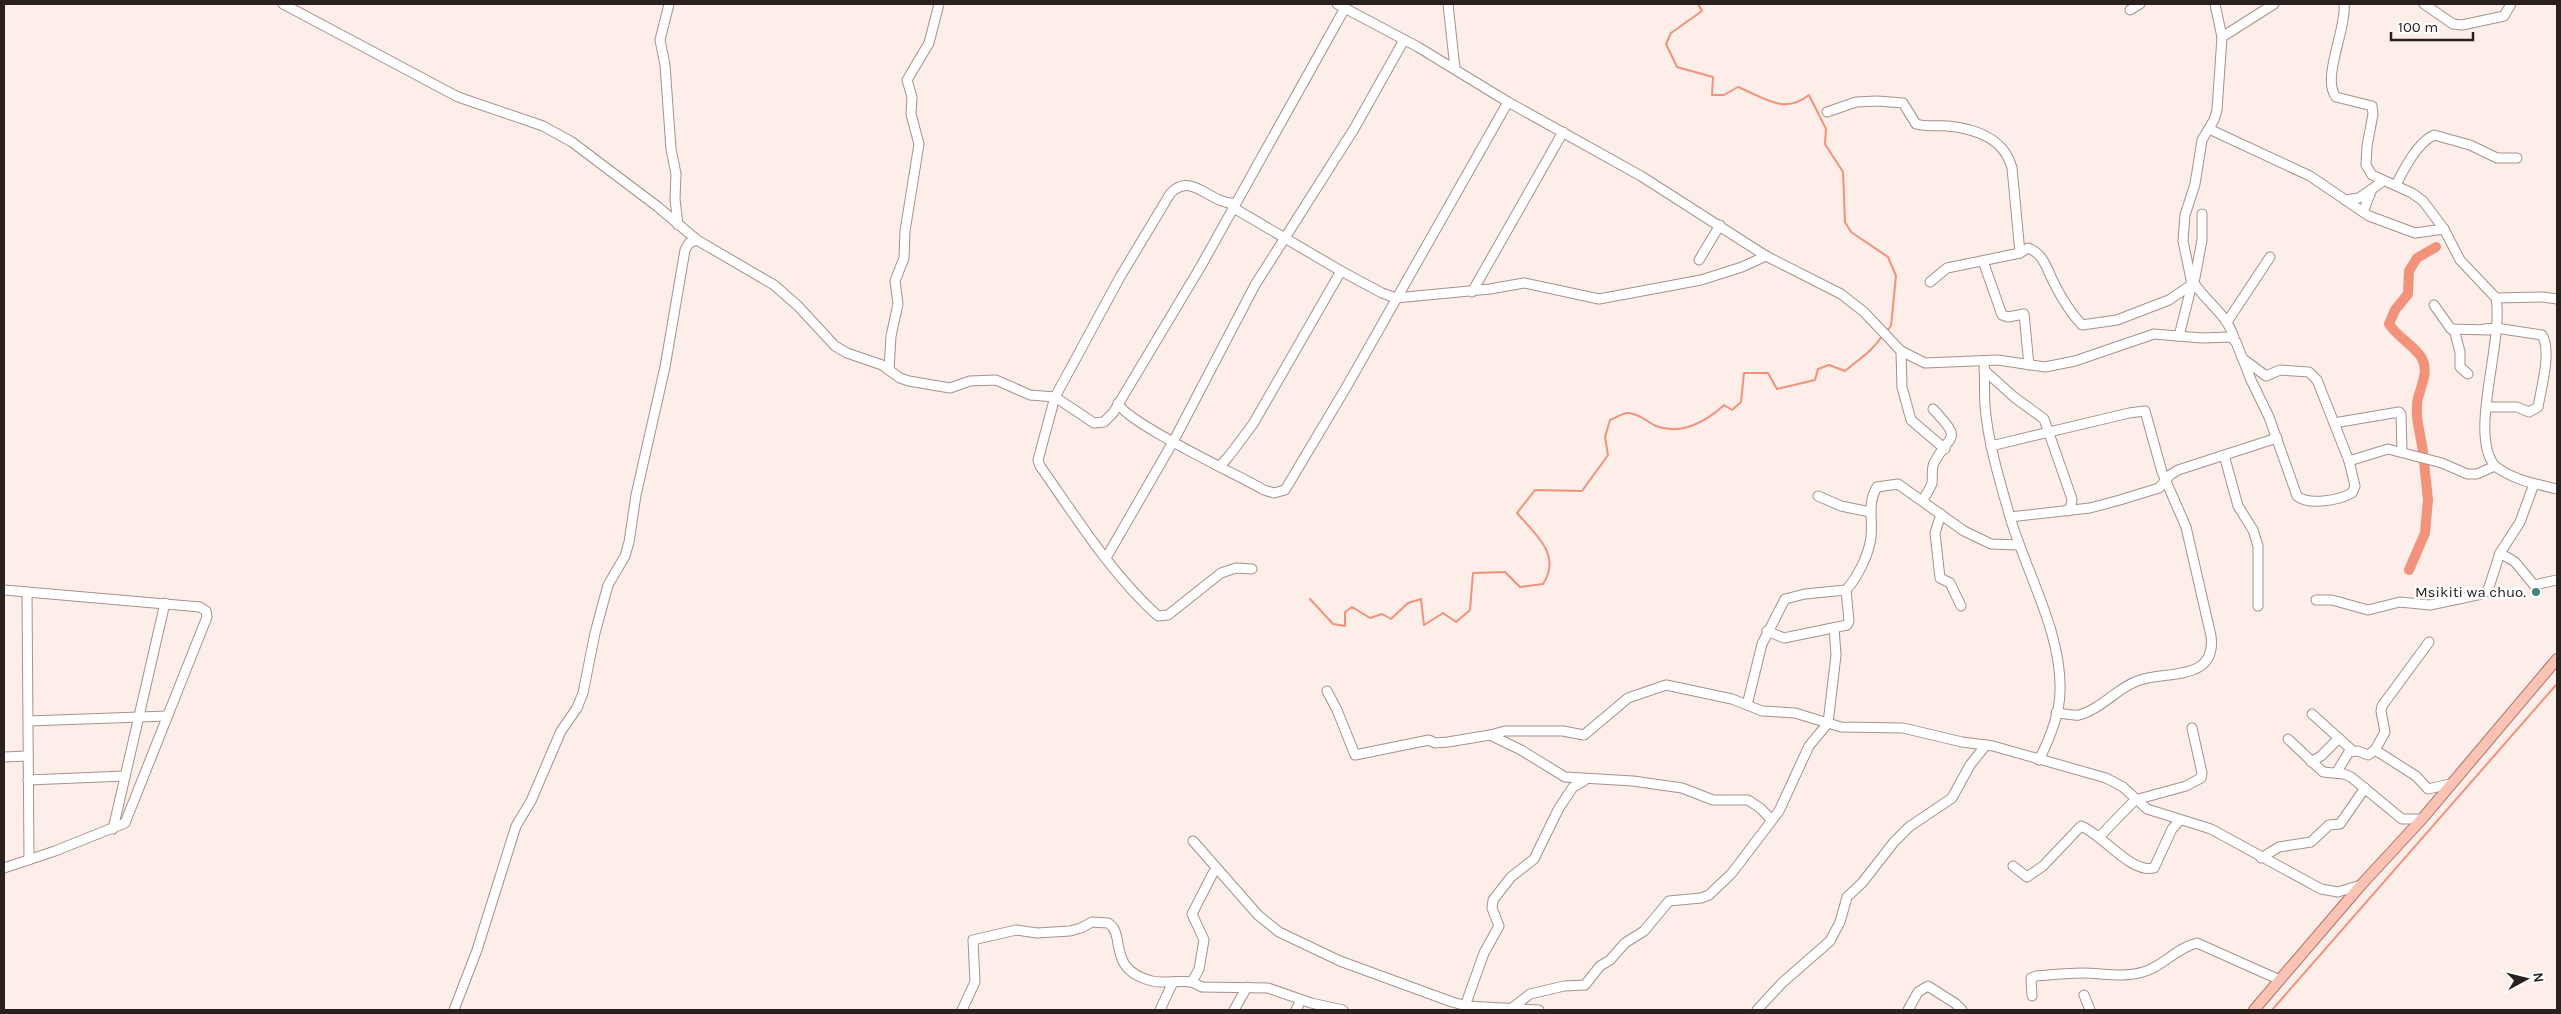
<svg xmlns="http://www.w3.org/2000/svg" width="2561" height="1014" viewBox="0 0 2561 1014" font-family="Karla,sans-serif">
<style>
.lines{fill:none;stroke-linecap:round;stroke-linejoin:round}
.stream{stroke:#f3927a;stroke-width:2}
.river{stroke:#f3927a;stroke-width:10}
.minor-casing{stroke:#a7918c;stroke-width:11}
.major-casing{stroke:#af7060;stroke-width:12}
.minor{stroke:#fff;stroke-width:9}
.major{stroke:#fac3b5;stroke-width:10}
.poi-dot{fill:#448676;stroke:#fff;stroke-width:2}
.labels{text-anchor:middle;dominant-baseline:central;stroke-width:5;stroke-linejoin:round;paint-order:stroke}
.poi-label{font-size:15px;fill:#2a211f;stroke:#fff;text-anchor:end}
</style>
<rect width="100%" height="100%" fill="#fdeeea"/>
<g class="lines">
<g class="stream">
<path d="M 1698,4 L 1702,11 L 1671,33 L 1666,44 L 1677,67 L 1713,77 L 1712,95 L 1724,95 L 1738,87 C 1765,98 1784,115 1809,95 L 1826,129 L 1825,144 L 1843,172 L 1845,222 L 1851,232 L 1888,257 L 1896,276 L 1891,326 L 1887,331"/>
<path d="M 1310,599 L 1333,624 L 1345,626 L 1345,612 L 1352,607 L 1370,618 L 1382,614 L 1391,619 L 1408,603 L 1421,599 L 1424,625 L 1443,613 L 1456,622 L 1470,610 L 1473,573 L 1505,572 L 1520,587 L 1543,584 C 1562,555 1536,535 1517,513 L 1535,490 L 1582,491 L 1608,455 L 1605,437 L 1610,420 C 1615,418 1623,413 1628,413 C 1639,413 1647,422 1656,426 C 1681,436 1707,421 1724,405 L 1732,410 L 1741,402 L 1744,373 L 1768,373 L 1777,389 L 1815,380 L 1818,369 L 1829,365 L 1845,371 C 1859,359 1872,352 1882,336"/>
<path d="M 2272,1010 L 2556,685"/>
</g>
<g class="river">
<path d="M 2423,452 C 2421,435 2414,416 2418,398 C 2421,386 2428,373 2423,361 C 2419,349 2397,337 2389,324 L 2395,310 L 2408,294 L 2409,271 L 2417,258 L 2436,247"/>
<path d="M 2409,570 L 2425,533 L 2428,500 L 2424,462"/>
</g>
<g class="minor-casing">
<g id="minor">
<path d="M 283,4 L 458,97 L 543,126 L 572,142 L 658,207 L 697,240 L 774,285 L 798,306 L 835,346 L 847,353 L 882,365 L 900,378 L 909,381 L 950,388 L 970,381 L 996,380 L 1030,395 L 1055,397 L 1094,423 L 1104,422 L 1113,413 L 1201,266 L 1345,8"/>
<path d="M 669,4 L 660,40 L 665,65 L 671,149 L 676,174 L 675,199 L 678,225"/>
<path d="M 1337,4 L 1418,47 L 1508,102 L 1641,176 L 1766,256 L 1841,294 L 1864,312 L 1901,351 L 1925,363 L 1998,360 L 2045,367 L 2075,361 L 2154,334 L 2202,338 L 2231,337 L 2236,342 L 2251,380 L 2269,417 L 2297,496 C 2309,506 2339,500 2352,493 L 2355,486 L 2349,461 L 2388,449 L 2442,463 L 2467,474 L 2477,474 L 2495,466 C 2513,480 2536,484 2557,489"/>
<path d="M 1448,4 L 1455,69"/>
<path d="M 2344,4 C 2347,28 2321,79 2336,97 L 2372,106 L 2373,114 L 2367,146 L 2366,165 L 2372,175 L 2412,193 L 2423,201 L 2444,229 L 2460,260 L 2496,298 C 2504,342 2468,435 2495,466"/>
<path d="M 2424,4 L 2453,24 L 2462,25 L 2504,16 L 2511,4"/>
<path d="M 2130,10 L 2140,4"/>
<path d="M 2222,37 L 2274,4"/>
<path d="M 1827,112 L 1856,102 L 1877,101 L 1903,103 L 1916,124 C 1927,127 1937,125 1948,126 C 1976,129 2004,138 2012,168 L 2020,253"/>
<path d="M 2209,129 L 2310,176 L 2369,216 L 2415,233 L 2444,229"/>
<path d="M 2396,185 C 2404,169 2417,143 2434,135 L 2470,145 L 2497,158 L 2517,158"/>
<path d="M 2345,200 L 2359,198 L 2382,182"/>
<path d="M 1234,203 C 1211,205 1191,170 1170,194 L 1120,277 L 1055,397 L 1038,460 L 1040,466 C 1076,517 1111,574 1158,616 L 1168,615 L 1221,573 L 1236,568 L 1252,569"/>
<path d="M 1232,207 L 1341,271 L 1382,293 L 1396,298 L 1490,289 L 1524,283 L 1599,299 L 1701,280 L 1742,267 L 1766,256"/>
<path d="M 2363,212 L 2372,189"/>
<path d="M 1699,260 L 1720,225"/>
<path d="M 1983,261 L 2002,315 L 2008,317 L 2024,314 L 2029,365"/>
<path d="M 1930,282 L 1947,268 L 2020,253 L 2028,248 C 2045,254 2047,271 2055,285 C 2062,299 2071,313 2082,325 L 2117,320 L 2169,300 L 2191,285"/>
<path d="M 2194,283 L 2202,240 L 2202,214"/>
<path d="M 2194,283 C 2207,303 2227,314 2234,338"/>
<path d="M 1472,292 L 1563,132"/>
<path d="M 2496,298 L 2543,297 L 2557,299"/>
<path d="M 2434,305 L 2451,329 L 2489,330"/>
<path d="M 2227,322 L 2270,257"/>
<path d="M 2454,329 L 2460,352 L 2460,367 L 2468,374"/>
<path d="M 2484,329 L 2496,328 L 2542,335 C 2552,351 2541,389 2538,407 L 2529,412 L 2517,407 L 2487,407"/>
<path d="M 2179,336 L 2192,284 L 2183,241 L 2185,215 L 2195,184 L 2202,140 L 2214,120 L 2217,110 L 2222,37 L 2215,4"/>
<path d="M 1901,351 L 1902,387 L 1911,420 L 1945,449"/>
<path d="M 2242,358 L 2266,376 L 2280,370 L 2309,372 L 2317,380 L 2349,461"/>
<path d="M 1984,361 C 1985,376 1984,391 1985,406 C 1988,443 2000,482 2010,517 C 2026,572 2062,633 2060,691 C 2060,714 2049,740 2039,760"/>
<path d="M 889,370 L 891,336 L 898,304 L 895,281 L 904,258 L 905,231 L 919,144 L 911,114 L 912,97 L 907,80 L 929,43 L 939,4"/>
<path d="M 1984,370 L 2014,397 L 2044,419 L 2072,499 L 2071,506 L 2067,511"/>
<path d="M 1118,403 C 1125,422 1240,476 1264,490 L 1274,493 L 1285,490 L 1347,386 L 1508,102"/>
<path d="M 2334,423 L 2399,412 L 2401,414 L 2402,452"/>
<path d="M 1991,446 L 2129,413 L 2145,411 L 2162,472 L 2186,527 L 2211,636 C 2217,681 2168,671 2140,680 C 2119,686 2102,709 2079,715 C 2073,716 2063,713 2056,713"/>
<path d="M 2224,455 L 2238,506 L 2253,530 L 2258,546 L 2258,606"/>
<path d="M 1220,466 L 1229,456 L 1253,424 L 1341,271"/>
<path d="M 1818,496 L 1841,506 L 1870,512"/>
<path d="M 1923,500 C 1926,495 1930,489 1932,483 C 1933,476 1931,470 1934,463 C 1950,432 1964,442 1933,409"/>
<path d="M 1941,514 L 1935,533 L 1940,578 L 1950,583 L 1961,606"/>
<path d="M 2010,517 L 2090,508 L 2120,500 L 2159,488 L 2170,475 L 2178,470 L 2277,438"/>
<path d="M 2500,553 L 2515,562 L 2534,585 L 2557,580"/>
<path d="M 1106,558 L 1173,442 L 1255,285 L 1354,129 L 1404,40"/>
<path d="M 4,590 L 200,607 L 206,611 L 207,617 L 125,823 L 55,851 L 4,868"/>
<path d="M 27,592 L 29,860"/>
<path d="M 2316,600 L 2332,600 L 2368,610 L 2400,602 L 2430,605 L 2482,594 L 2488,590 L 2500,553 L 2520,522 L 2534,484"/>
<path d="M 1767,631 L 1784,638 L 1847,625 L 1849,621 L 1846,590"/>
<path d="M 1327,691 L 1337,710 L 1355,755 L 1429,740 L 1435,743 L 1448,742 L 1490,735 L 1521,750 L 1565,777 L 1633,781 L 1682,788 L 1713,800 L 1748,800 L 1760,808 L 1771,819"/>
<path d="M 1747,705 L 1762,644 L 1785,599 L 1805,594 L 1846,590 C 1858,577 1869,554 1871,537 C 1873,519 1867,503 1877,487 L 1898,484 L 1964,531 L 1991,544 L 2019,545"/>
<path d="M 2312,714 L 2353,751"/>
<path d="M 29,721 L 167,716"/>
<path d="M 1490,735 L 1505,731 L 1563,731 L 1584,735 L 1628,698 L 1666,685 L 1732,699 L 1762,711 L 1795,713 L 1841,727 L 1903,728 L 1962,742 L 1993,746 L 2106,778 L 2123,787 L 2147,809 L 2211,829 L 2321,889 L 2338,892 L 2361,885"/>
<path d="M 2288,739 L 2323,772 L 2344,774 L 2351,777 L 2402,819 L 2422,819"/>
<path d="M 2375,750 L 2416,776 L 2428,789 L 2450,784"/>
<path d="M 4,757 L 28,756"/>
<path d="M 2311,762 L 2321,756 L 2339,738"/>
<path d="M 2336,773 L 2349,752 L 2358,751 L 2368,755 L 2375,750 L 2385,732 L 2381,711 L 2382,706 L 2429,642"/>
<path d="M 28,780 L 125,776"/>
<path d="M 113,829 L 165,603"/>
<path d="M 2099,837 L 2135,800 L 2186,786 L 2201,778 L 2202,773 L 2192,728"/>
<path d="M 1193,841 L 1258,915 L 1279,932 L 1340,961 L 1452,1002 L 1467,1006 L 1539,1010"/>
<path d="M 2261,858 L 2279,847 L 2311,842 L 2329,825 L 2340,824 L 2365,788"/>
<path d="M 2013,866 L 2027,877 L 2043,866 L 2081,826 C 2102,834 2131,874 2154,868 L 2172,829 L 2180,820"/>
<path d="M 1192,982 L 1202,987 L 1268,988 L 1311,1003 L 1343,1010"/>
<path d="M 2084,995 L 2090,1010"/>
<path d="M 2032,996 L 2031,978 L 2036,976 C 2051,975 2067,973 2082,973 C 2102,973 2123,978 2143,972 C 2163,967 2174,949 2197,943 L 2280,980"/>
<path d="M 1465,1006 L 1484,953 L 1499,926 L 1492,908 L 1493,900 L 1511,877 L 1534,859 L 1559,808 L 1573,787 L 1584,781"/>
<path d="M 1512,1008 L 1530,994 L 1564,986 L 1585,985 L 1600,966 L 1610,960 L 1625,943 L 1644,931 L 1669,901 L 1701,898 L 1709,895 L 1732,873 L 1779,811 L 1809,746 L 1828,723 L 1836,655 L 1834,628"/>
<path d="M 454,1010 L 477,950 L 516,826 L 531,801 L 561,731 L 577,708 L 583,693 L 595,633 L 608,585 L 625,556 L 629,542 L 636,495 L 665,367 L 685,250 L 689,243 L 697,240"/>
<path d="M 962,1010 L 975,982 L 973,940 L 1016,930 L 1037,933 L 1070,931 L 1081,928 L 1092,922 L 1108,923 C 1127,934 1105,969 1152,981 C 1165,984 1179,980 1192,982 L 1199,969 L 1204,940 L 1192,914 L 1213,873"/>
<path d="M 1160,1010 L 1173,982"/>
<path d="M 1234,1010 L 1247,987"/>
<path d="M 1296,1010 L 1301,1000"/>
<path d="M 1757,1010 L 1782,983 L 1830,941 L 1840,922 L 1847,897 L 1862,883 L 1894,842 L 1909,827 L 1952,798 L 1970,765 L 1986,745"/>
<path d="M 1908,1010 L 1918,992 L 1928,986 L 1956,1004 L 1962,1010"/>
</g>
</g>
<g class="major-casing">
<path id="major" d="M 2254,1010 L 2361,885 L 2422,819 L 2557,659"/>
</g>
<use href="#minor" class="minor"/>
<use href="#major" class="major"/>
</g>
<circle class="poi-dot" cx="2536" cy="592" r="5"/>
<g class="labels">
<g class="poi-label">
<text x="2526" y="592">Msikiti wa chuo.</text>
</g>
</g>
<rect width="2561" height="1014" fill="none" stroke="#2a211f" stroke-width="10"/>
<g transform="translate(2526 979) rotate(83)" stroke="#ffffff" stroke-width="4" paint-order="stroke">
<path d="M0-4L9 19L0 12L-9 19Z" fill="#2a211f"/>
<text y="-8" font-size="14" font-weight="bold" text-anchor="middle" fill="#2a211f">N</text>
</g>
<path d="M2391 32v8h82v-8" fill="none" stroke="#2a211f" stroke-width="2.5"/>
<text x="2398" y="32" font-size="15" fill="#2a211f" stroke="#ffffff" stroke-width="4" paint-order="stroke">100 m</text>
</svg>
